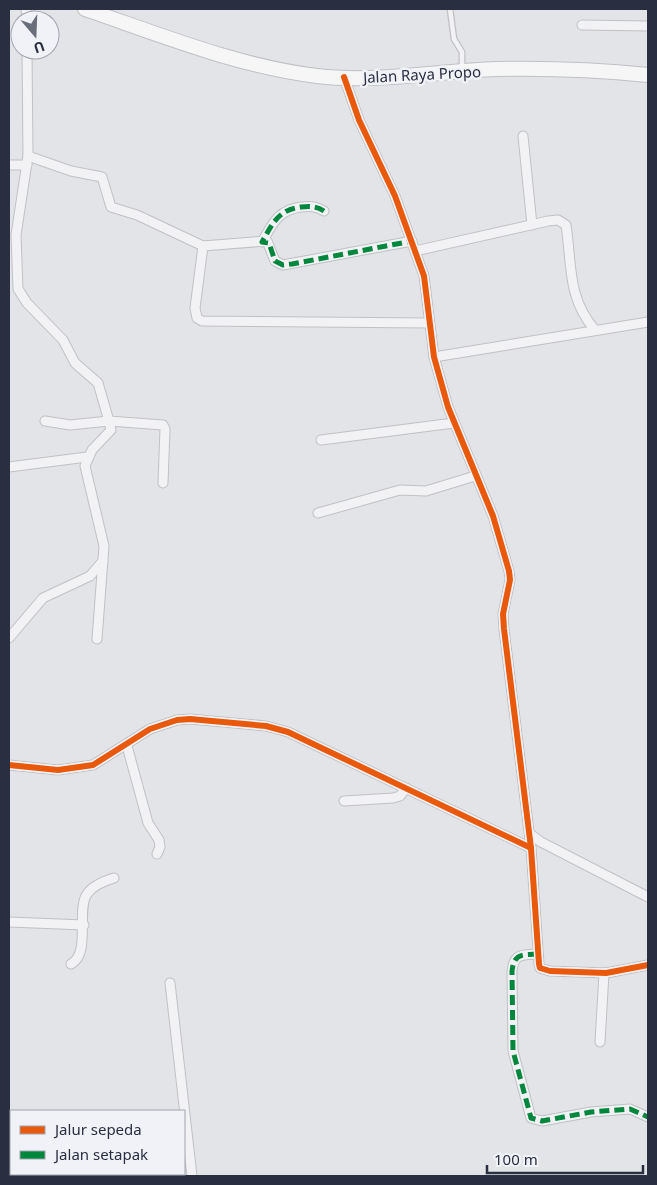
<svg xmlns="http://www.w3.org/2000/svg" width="657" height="1185" viewBox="0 0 657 1185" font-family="'Noto Sans',sans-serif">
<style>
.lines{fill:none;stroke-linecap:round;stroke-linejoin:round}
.service-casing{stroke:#c0c1c5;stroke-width:7}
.minor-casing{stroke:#c0c1c5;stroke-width:11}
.primary-casing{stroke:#bfc1c5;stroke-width:16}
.service{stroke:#f2f2f5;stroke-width:4.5}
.minor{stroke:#f2f2f5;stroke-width:9}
.primary{stroke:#f6f6f7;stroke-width:14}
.quiet{stroke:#00873e;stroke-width:5;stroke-dasharray:10 5;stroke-linecap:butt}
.cycleway-casing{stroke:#f1f2f7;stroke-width:9}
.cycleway{stroke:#e8590c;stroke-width:6}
.labels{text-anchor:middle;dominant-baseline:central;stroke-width:5;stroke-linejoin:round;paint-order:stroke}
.street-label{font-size:15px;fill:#292e41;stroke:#f1f2f7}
</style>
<rect width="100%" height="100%" fill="#e3e4e8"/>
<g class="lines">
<g class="service-casing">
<path id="service" d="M 450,9 L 454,39 L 462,52 L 462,68"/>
</g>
<g class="minor-casing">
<g id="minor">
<path d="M 26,9 L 27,20"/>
<path d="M 582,25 L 648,26"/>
<path d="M 27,50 L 28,156 L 16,235 L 18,289 L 27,303 L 63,340 L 75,363 L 98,383 L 109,421 L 163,425 L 165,429 L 163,483"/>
<path d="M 344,77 L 359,120 L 395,196 L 424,276 L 434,357 L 448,407 L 493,516 L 509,571 L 510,580 L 503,614 L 504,629 L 531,848 L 539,964 L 540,968 L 550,971 L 606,973 L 648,965"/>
<path d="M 523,136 L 532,225"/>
<path d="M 28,156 L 71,171 L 102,177 L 111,207 L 137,215 L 203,246 L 267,241 L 275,261 L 283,265 L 412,241"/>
<path d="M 9,165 L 27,165"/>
<path d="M 262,242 C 273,223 278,210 301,207 C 310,206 316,206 324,211"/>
<path d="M 203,246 L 195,308 L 197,318 L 202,321 L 429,323"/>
<path d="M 415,251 L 548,221 L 558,220 L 566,225 C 572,264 567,298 595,330"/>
<path d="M 434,357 L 648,322"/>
<path d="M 45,421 L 70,425 L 109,421 L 111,430 L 92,450 L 85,466 L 104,546 L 97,639"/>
<path d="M 321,440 L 454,423"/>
<path d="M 9,467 L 87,457"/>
<path d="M 318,513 L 400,490 L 426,491 L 475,476"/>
<path d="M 9,638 L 43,598 L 90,576 L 103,561"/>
<path d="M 127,746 L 148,823 L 159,840 L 160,847 L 157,854"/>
<path d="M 9,765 L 58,770 L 93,765 L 150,729 L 177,720 L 190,719 L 266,726 L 288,732 L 531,848"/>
<path d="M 344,801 L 393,798 L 400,796 L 406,788"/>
<path d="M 530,834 L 541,842 L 648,897"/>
<path d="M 9,922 L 84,925"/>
<path d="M 538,954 C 522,955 514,953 512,971 L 513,1051 L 531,1118 L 542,1121 L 591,1112 L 630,1109 L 648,1117"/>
<path d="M 71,964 C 91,954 76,910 87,894 C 93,885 104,881 114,878"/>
<path d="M 170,983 L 192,1176"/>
<path d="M 600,1042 L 604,973"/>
</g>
</g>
<g class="primary-casing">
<path id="primary" d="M 85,9 C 158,34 240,67 317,76 C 377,83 437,71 497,69 C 547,68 599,70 648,75"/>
</g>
<use href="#service" class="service"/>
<use href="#minor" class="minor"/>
<use href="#primary" class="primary"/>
<g class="quiet">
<path d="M 324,211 C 316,206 310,206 301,207 C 278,210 273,223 262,242 L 269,243 L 275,261 L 283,265 L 292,264 L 412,241"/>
<path d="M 538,954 C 522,955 514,953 512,971 L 513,1051 L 531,1118 L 542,1121 L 591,1112 L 630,1109 L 648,1117"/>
</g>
<g class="cycleway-casing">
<g id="cycleway">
<path d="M 344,77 L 359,120 L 395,196 L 424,276 L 434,357 L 448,407 L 493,516 L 509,571 L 510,580 L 503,614 L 504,629 L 531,848 L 539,964 L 540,968 L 550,971 L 606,973 L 648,965"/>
<path d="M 9,765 L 58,770 L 93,765 L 150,729 L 177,720 L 190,719 L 266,726 L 288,732 L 531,848"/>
</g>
</g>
<use href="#cycleway" class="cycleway"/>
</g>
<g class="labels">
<g class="street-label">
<text transform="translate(422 74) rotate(-3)">Jalan Raya Propo</text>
</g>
</g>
<rect width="657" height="1185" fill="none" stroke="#292e41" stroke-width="20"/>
<rect x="10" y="1110" width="175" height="65" fill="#f1f2f7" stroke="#a1a4ae"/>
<rect x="20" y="1126" width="25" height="8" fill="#e8590c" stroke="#a1a4ae"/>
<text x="55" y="1135" font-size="15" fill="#292e41">Jalur sepeda</text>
<rect x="20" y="1151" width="25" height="8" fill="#00873e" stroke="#a1a4ae"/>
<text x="55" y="1160" font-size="15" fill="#292e41">Jalan setapak</text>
<g transform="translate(35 35) rotate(161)"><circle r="24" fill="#f1f2f7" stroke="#a1a4ae"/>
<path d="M0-4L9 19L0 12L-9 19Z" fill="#6a6e7b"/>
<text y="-8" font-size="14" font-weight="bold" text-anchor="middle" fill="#292e41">U</text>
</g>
<path d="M487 1165v8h156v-8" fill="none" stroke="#292e41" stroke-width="2.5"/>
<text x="494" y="1165" font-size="15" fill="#292e41" stroke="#f1f2f7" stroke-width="4" paint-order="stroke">100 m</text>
</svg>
